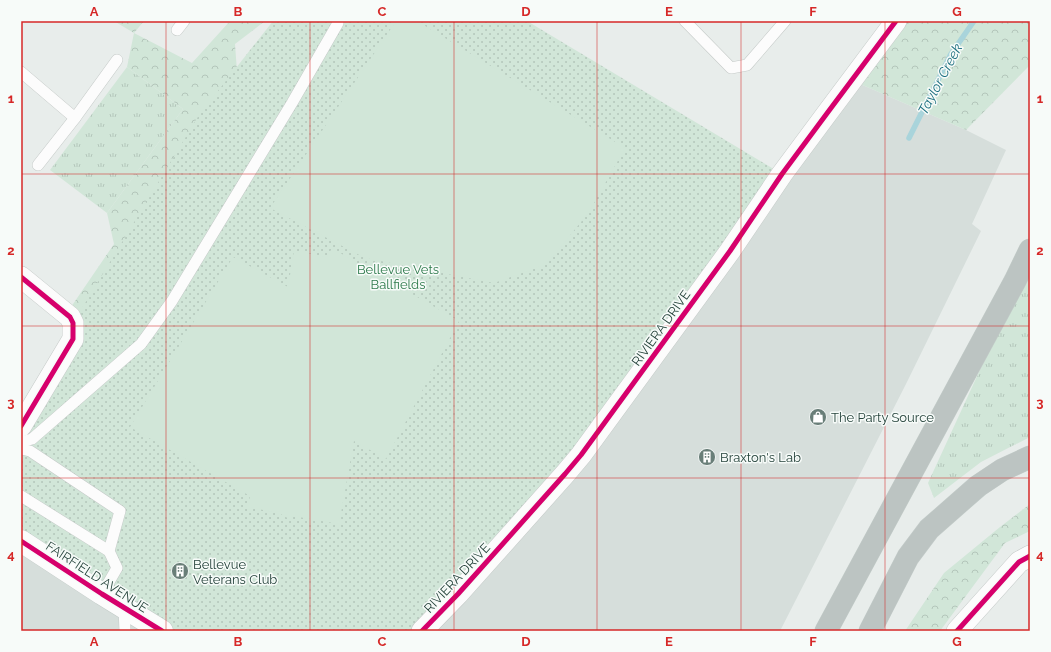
<svg xmlns="http://www.w3.org/2000/svg" width="1051" height="652" viewBox="0 0 1051 652" font-family="Raleway,sans-serif">
<style>
.built{fill:#d6dedb}
.grass{fill:url(#grass-tufts)}
.forest{fill:url(#forest-crowns)}
.park{fill:url(#park-dots)}
.pitch{fill:#d1e6d8}
.lines{fill:none;stroke-linecap:round;stroke-linejoin:round}
.stream{stroke:#a9d4db;stroke-width:5.5}
.lane-casing{stroke:#c5cac8;stroke-width:12}
.street-casing{stroke:#c5cac8;stroke-width:22}
.secondary-casing{stroke:#c3cbc8;stroke-width:23}
.highway-casing{stroke:#c3ccc9;stroke-width:23}
.lane{stroke:#fcfcfc;stroke-width:11}
.street{stroke:#fcfcfc;stroke-width:21}
.secondary{stroke:#fcfcfc;stroke-width:22}
.highway{stroke:#bcc4c2;stroke-width:22}
.cycleway-casing{stroke:#f7fbf9;stroke-width:8}
.cycleway{stroke:#d6006c;stroke-width:5}
.grid{fill:none;stroke:#d62828;stroke-width:1;stroke-opacity:0.55}
.labels{text-anchor:middle;dominant-baseline:central;stroke-width:3;stroke-linejoin:round;paint-order:stroke}
.park-label{font-size:13px;fill:#2d7a4b;stroke:#f7fbf9}
.street-label{font-size:13px;fill:#24423a;stroke:#f7fbf9}
.poi-label{font-size:13px;fill:#24423a;stroke:#f7fbf9;text-anchor:start}
.water-label{font-size:14px;font-style:italic;fill:#1c6f80;stroke:#f7fbf9}
.neatline{fill:none;stroke:#d62828;stroke-width:1.5}
.grid-label{font-size:13px;text-anchor:middle;font-weight:bold;fill:#d62828}
</style>
<defs>
<pattern id="grass-tufts" width="24" height="20" patternUnits="userSpaceOnUse"><rect width="24" height="20" fill="#d1e6d8"/><path d="M3 7l-1-3M5 7V3M7 7l1-3M15 17l-1-3M17 17v-4M19 17l1-3" fill="none" stroke="#b3c6ba"/></pattern>
<pattern id="forest-crowns" width="20" height="18" patternUnits="userSpaceOnUse"><rect width="20" height="18" fill="#d1e6d8"/><path d="M2 6a3 3 0 1 1 6 0M12 15a3 3 0 1 1 6 0" fill="none" stroke="#b3c6ba"/></pattern>
<pattern id="park-dots" width="8" height="8" patternUnits="userSpaceOnUse"><rect width="8" height="8" fill="#d1e6d8"/><path d="M2 2h.1M6 6h.1" fill="none" stroke="#b3c6ba" stroke-width="1.8" stroke-linecap="round"/></pattern>
</defs>
<rect width="100%" height="100%" fill="#e8edeb"/>
<g class="built">
<path d="M 851,80 L 966,130 L 1006,150 L 972,224 L 981,231 L 906,384 L 780,631 L 422,631 Z"/>
<path d="M 21,541 L 162,631 L 21,631 Z"/>
</g>
<g class="grass">
<path d="M 127,67 L 183,109 L 107,213 L 50,170 Z"/>
<path d="M 1030,261 L 1030,437 L 981,462 L 934,498 L 928,483 Z"/>
</g>
<g class="forest">
<path d="M 114,21 L 144,21 L 134,33 L 192,63 L 230,21 L 265,21 L 235,44 L 240,112 L 85,334 L 71,307 L 114,244 L 107,213 L 183,109 L 127,67 L 134,33 Z"/>
<path d="M 896,21 L 1030,21 L 1030,65 L 966,130 L 851,80 Z"/>
<path d="M 1030,504 L 1030,531 L 1005,543 L 940,631 L 905,631 L 944,573 L 1000,527 Z"/>
</g>
<path class="park" d="M 273,21 L 527,21 L 782,174 L 613,413 L 422,631 L 162,631 L 21,541 L 21,426 L 73,323 L 199,115 Z"/>
<g class="pitch">
<path d="M 396,21 L 417,21 L 625,148 L 589,212 L 547,264 L 494,283 L 365,258 L 270,208 Z"/>
<path d="M 332,248 L 357,263 L 385,268 L 384,278 L 459,321 L 386,459 L 354,441 L 339,524 L 293,516 L 291,520 L 279,513 L 248,507 L 250,496 L 130,427 L 233,257 L 288,287 L 294,251 L 327,257 Z"/>
</g>
<g class="lines">
<path class="stream" d="M 909,138 L 951,54 L 974,21"/>
<g class="lane-casing">
<g id="lane">
<path d="M 685,21 L 731,68 L 747,65 L 785,21"/>
<path d="M 177,30 L 184,21"/>
<path d="M 21,72 L 75,118"/>
<path d="M 38,165 L 75,118 L 117,60"/>
<path d="M 21,442 L 32,439 L 141,344 L 172,301 L 292,103 L 338,23"/>
<path d="M 21,449 L 30,451 L 120,511 L 109,551"/>
<path d="M 21,496 L 109,551 L 117,568 L 102,594"/>
<path d="M 124,608 L 125,631"/>
</g>
</g>
<g class="street-casing">
<g id="street">
<path d="M 21,277 L 70,317 L 73,323 L 73,339 L 21,426"/>
<path d="M 422,631 L 458,594 L 565,474 L 581,455 L 730,251 L 782,174 L 828,112 L 896,21"/>
<path d="M 957,631 L 1019,562 L 1030,556"/>
</g>
</g>
<g class="secondary-casing">
<path id="secondary" d="M 21,541 L 102,594 L 162,631"/>
</g>
<g class="highway-casing">
<g id="highway">
<path d="M 826,631 L 1015,281 L 1030,250"/>
<path d="M 870,631 L 908,557 L 929,529 L 978,486 L 1002,470 L 1030,457"/>
</g>
</g>
<use href="#lane" class="lane"/>
<use href="#street" class="street"/>
<use href="#secondary" class="secondary"/>
<use href="#highway" class="highway"/>
<g class="cycleway-casing">
<g id="cycleway">
<path d="M 21,277 L 70,317 L 73,323 L 73,339 L 21,426"/>
<path d="M 21,541 L 102,594 L 162,631"/>
<path d="M 422,631 L 458,594 L 565,474 L 581,455 L 730,251 L 782,174 L 828,112 L 896,21"/>
<path d="M 957,631 L 1019,562 L 1030,556"/>
</g>
</g>
<use href="#cycleway" class="cycleway"/>
</g>
<path class="grid" d="M 166,21 L 166,631M 310,21 L 310,631M 454,21 L 454,631M 597,21 L 597,631M 741,21 L 741,631M 885,21 L 885,631M 21,174 L 1030,174M 21,326 L 1030,326M 21,478 L 1030,478"/>
<defs>
<g id="shop-disc" transform="scale(0.9)"><circle r="9.5" fill="#697e78" stroke="#f7fbf9"/><path d="M-5-2.5h2.3a2.7 3.5 0 0 1 5.4 0H5L5.5 6h-11ZM-1.5-2.5h3a1.5 2.3 0 0 0-3 0Z" fill="#fff"/></g>
<g id="building-disc" transform="scale(0.9)"><circle r="9.5" fill="#697e78" stroke="#f7fbf9"/><path d="M-4-6H4V6H1V3H-1V6H-4ZM-2.5-4.3h1.7v1.8h-1.7ZM.8-4.3h1.7v1.8H.8ZM-2.5-1h1.7V.8h-1.7ZM.8-1h1.7V.8H.8Z" fill="#fff"/></g>
</defs>
<g fill-rule="evenodd">
<use href="#shop-disc" x="818" y="417"/>
<use href="#building-disc" x="707" y="457"/>
<use href="#building-disc" x="180" y="571"/>
</g>
<g class="labels">
<g class="park-label">
<text x="398" y="269">Bellevue Vets<tspan x="398" dy="15">Ballfields</tspan></text>
</g>
<g class="street-label">
<text transform="translate(661 328) rotate(-54)">RIVIERA DRIVE</text>
<text transform="translate(97 577) rotate(33)">FAIRFIELD AVENUE</text>
<text transform="translate(457 578) rotate(-47)">RIVIERA DRIVE</text>
</g>
<g class="poi-label">
<text x="831" y="417">The Party Source</text>
<text x="720" y="457">Braxton's Lab</text>
<text x="193" y="564">Bellevue<tspan x="193" dy="15">Veterans Club</tspan></text>
</g>
<g class="water-label">
<text transform="translate(940 79) rotate(-62)">Taylor Creek</text>
</g>
</g>
<rect width="1051" height="652" fill="none" stroke="#f7fbf9" stroke-width="44"/>
<rect x="22" y="22" width="1007" height="608" class="neatline"/>
<g class="grid-label">
<text x="94" y="16">A</text>
<text x="238" y="16">B</text>
<text x="382" y="16">C</text>
<text x="526" y="16">D</text>
<text x="669" y="16">E</text>
<text x="813" y="16">F</text>
<text x="957" y="16">G</text>
<text x="11" y="103">1</text>
<text x="1040" y="103">1</text>
<text x="11" y="255">2</text>
<text x="1040" y="255">2</text>
<text x="11" y="407">3</text>
<text x="1040" y="407">3</text>
<text x="11" y="559">4</text>
<text x="1040" y="559">4</text>
<text x="94" y="646">A</text>
<text x="238" y="646">B</text>
<text x="382" y="646">C</text>
<text x="526" y="646">D</text>
<text x="669" y="646">E</text>
<text x="813" y="646">F</text>
<text x="957" y="646">G</text>
</g>
</svg>
